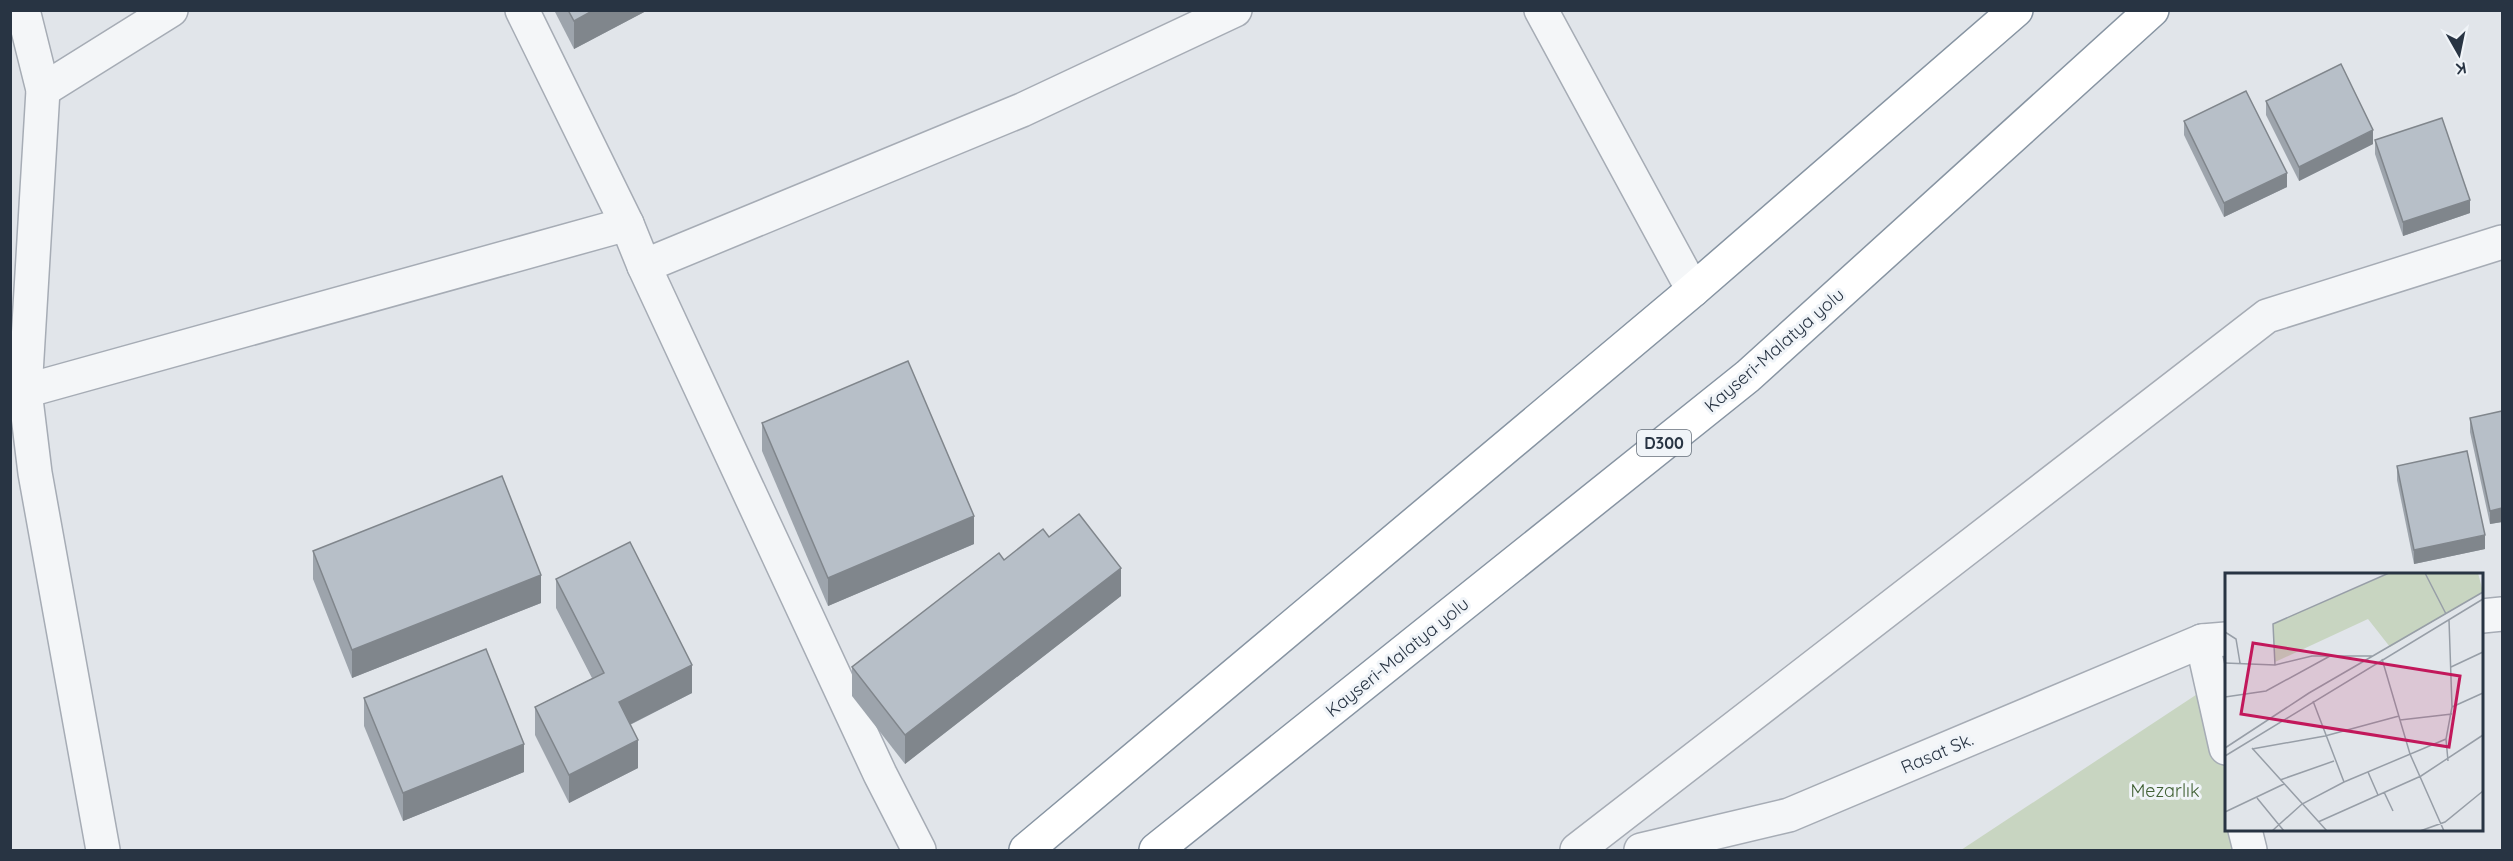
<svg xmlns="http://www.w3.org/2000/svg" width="2513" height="861" viewBox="0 0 2513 861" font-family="Quicksand,sans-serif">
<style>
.green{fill:#c8d5c1}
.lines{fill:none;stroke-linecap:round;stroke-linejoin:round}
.minor-casing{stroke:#a6acb5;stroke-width:36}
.highway-casing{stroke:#8794a2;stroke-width:36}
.minor{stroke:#f4f6f8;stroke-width:33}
.highway{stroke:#fff;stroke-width:33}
.wall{fill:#9da4ac}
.shaded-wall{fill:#80868c}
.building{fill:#b7bfc8;stroke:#80868c;stroke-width:1.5}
.labels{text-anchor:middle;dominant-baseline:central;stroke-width:6;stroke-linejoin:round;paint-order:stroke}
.shield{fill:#f0f4f8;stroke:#646e79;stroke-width:1.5}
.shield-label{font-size:16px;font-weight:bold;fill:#283443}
.street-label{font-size:18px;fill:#283443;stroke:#f0f4f8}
.park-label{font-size:18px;fill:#406034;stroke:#f0f4f8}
.inset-road{fill:none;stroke:#979ea7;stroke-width:1.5}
.view{fill:#c2185b;fill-opacity:0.15;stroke:#c2185b;stroke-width:3}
.inset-edge{fill:none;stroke:#283443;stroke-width:3}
</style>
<rect width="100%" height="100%" fill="#e1e5ea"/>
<path class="green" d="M 2214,683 L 2226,739 L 2226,830 L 2247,830 L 2252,850 L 1961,850 Z"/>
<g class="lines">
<g class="minor-casing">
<g id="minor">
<path d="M 23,10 L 43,90 L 25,391 L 35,473 L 103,850"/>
<path d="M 522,10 L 627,224 L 644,266 L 880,774 L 919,850"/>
<path d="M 1541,10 L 1693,290"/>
<path d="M 43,90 L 171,10"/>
<path d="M 644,266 L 1022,110 L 1235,10"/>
<path d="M 25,391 L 627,224"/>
<path d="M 2482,616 L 2502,614"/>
<path d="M 2202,641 L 2226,748"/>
<path d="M 2245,830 L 2250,850"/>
<path d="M 1577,850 L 2267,316 L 2502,242"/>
<path d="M 1641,850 L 1789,815 L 2202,641 L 2226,639"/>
</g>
</g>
<g class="highway-casing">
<g id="highway">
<path d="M 1026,850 L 1693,290 L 2016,10"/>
<path d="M 1156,850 L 1748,376 L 2152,10"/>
</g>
</g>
<use href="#minor" class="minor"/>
<use href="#highway" class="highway"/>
</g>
<g class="wall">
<path d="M 554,10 L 648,10 L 574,49 Z"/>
<path d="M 2266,101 L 2373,144 L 2299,181 L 2266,115 Z"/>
<path d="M 2184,121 L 2287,187 L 2224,217 L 2184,135 Z"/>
<path d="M 2375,140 L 2470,213 L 2403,236 L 2375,154 Z"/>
<path d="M 2502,411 L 2502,522 L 2490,524 L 2470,432 L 2470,418 Z"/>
<path d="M 762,423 L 974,544 L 828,606 L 762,451 Z"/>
<path d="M 2397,466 L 2485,549 L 2414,564 L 2397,480 Z"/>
<path d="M 1049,537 L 1121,596 L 905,764 L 852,696 L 852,667 L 1004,560 Z"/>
<path d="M 313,551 L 541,603 L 352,678 L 313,579 Z"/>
<path d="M 556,579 L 692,693 L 630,725 L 638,768 L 569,803 L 535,735 L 535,707 L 592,678 L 556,608 Z"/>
<path d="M 364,698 L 524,772 L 403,821 L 364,726 Z"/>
</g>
<g class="shaded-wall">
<path d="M 594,10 L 648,10 L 574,49 L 574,21 Z"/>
<path d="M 2373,130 L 2373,144 L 2299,181 L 2299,167 Z"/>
<path d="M 2287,173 L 2287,187 L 2224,217 L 2224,203 Z"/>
<path d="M 2470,200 L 2470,213 L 2403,236 L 2403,222 Z"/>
<path d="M 2502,508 L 2502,522 L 2490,524 L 2490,511 Z"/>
<path d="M 974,516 L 974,544 L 828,606 L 828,578 Z"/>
<path d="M 2485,535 L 2485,549 L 2414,564 L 2414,550 Z"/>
<path d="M 1121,568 L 1121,596 L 905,764 L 905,735 Z"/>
<path d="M 541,575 L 541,603 L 352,678 L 352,650 Z"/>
<path d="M 692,665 L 692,693 L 619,730 L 619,702 Z"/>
<path d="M 638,740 L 638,768 L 569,803 L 569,775 Z"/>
<path d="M 524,744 L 524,772 L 403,821 L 403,793 Z"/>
</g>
<g class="building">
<path d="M 568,10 L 594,10 L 574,21 Z"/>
<path d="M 2341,64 L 2373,130 L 2299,167 L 2266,101 Z"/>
<path d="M 2246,91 L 2287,173 L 2224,203 L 2184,121 Z"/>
<path d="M 2442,118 L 2470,200 L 2403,222 L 2375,140 Z"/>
<path d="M 908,361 L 974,516 L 828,578 L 762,423 Z"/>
<path d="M 2502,411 L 2502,508 L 2490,511 L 2470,418 Z"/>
<path d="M 2467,451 L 2485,535 L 2414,550 L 2397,466 Z"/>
<path d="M 502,476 L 541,575 L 352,650 L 313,551 Z"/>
<path d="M 1079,514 L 1121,568 L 905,735 L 852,667 L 999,553 L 1004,560 L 1043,529 L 1049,537 Z"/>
<path d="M 630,542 L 692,665 L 619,702 L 638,740 L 569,775 L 535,707 L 604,673 L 556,579 Z"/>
<path d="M 486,649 L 524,744 L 403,793 L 364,698 Z"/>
</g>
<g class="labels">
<rect class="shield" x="1637" y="430" width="54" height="26" rx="4.5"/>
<g class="shield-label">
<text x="1664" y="443">D300</text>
</g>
<g class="street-label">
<text transform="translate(1774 350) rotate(-41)">Kayseri-Malatya yolu</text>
<text transform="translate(1397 657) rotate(-39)">Kayseri-Malatya yolu</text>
<text transform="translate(1937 753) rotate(-23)">Rasat Sk.</text>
</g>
<g class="park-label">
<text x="2165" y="790">Mezarlık</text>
</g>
</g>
<g transform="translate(2225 573)">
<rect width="258" height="258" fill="#e1e5ea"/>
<path d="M 165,0 L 253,0 L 258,19 L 165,74 L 143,46 L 50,89 L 48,51 Z" fill="#c8d5c1"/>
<path class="inset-road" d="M 200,0 L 221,41M 0,59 L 11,66 L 15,90M 157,86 L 185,181 L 219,258M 0,90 L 50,92 L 87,83 L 147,83M 50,92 L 48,51 L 164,0M 226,94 L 258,79M 0,124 L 41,118 L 105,83M 88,128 L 119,209M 227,134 L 258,120M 175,147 L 227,141M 0,175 L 84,120 L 258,19M 27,175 L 102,258M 27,176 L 100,163 L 174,143M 0,183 L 258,26M 223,188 L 221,166 L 227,134 L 224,47M 143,199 L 153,222M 55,207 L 109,188M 159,219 L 168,238M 32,225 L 59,258M 0,239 L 59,211M 93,249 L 196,203 L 258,162M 47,258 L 77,231 L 119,209 L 221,166M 195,258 L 220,249 L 258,218"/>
<path class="view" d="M 28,70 L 235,103 L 224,174 L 16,141 Z"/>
<rect width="258" height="258" class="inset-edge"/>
</g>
<rect width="2513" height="861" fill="none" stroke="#283443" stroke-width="24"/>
<g transform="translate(2459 54) rotate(171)" stroke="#f0f4f8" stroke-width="4.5" paint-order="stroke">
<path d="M0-4.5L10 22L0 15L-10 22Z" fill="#283443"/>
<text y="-9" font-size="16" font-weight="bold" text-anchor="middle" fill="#283443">K</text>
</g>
</svg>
